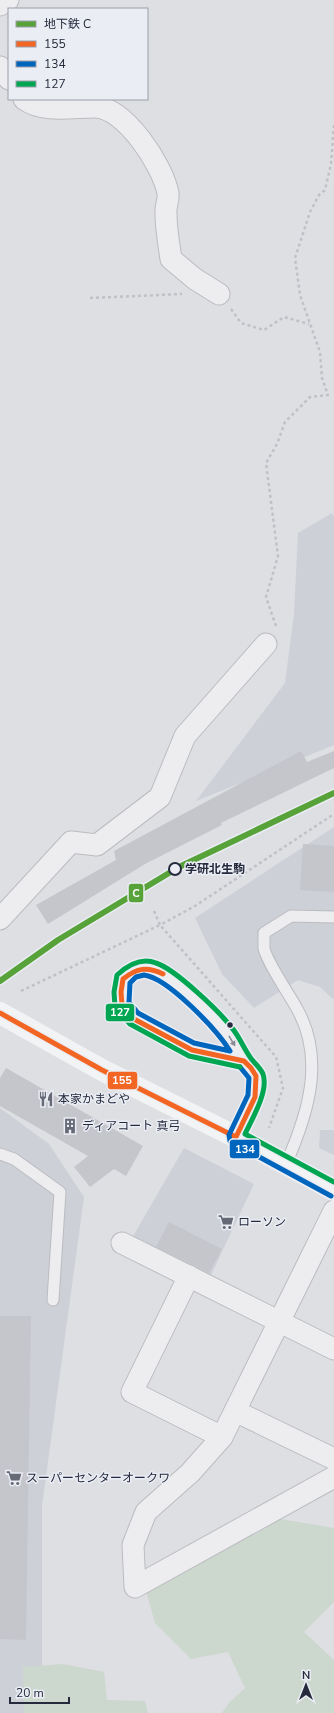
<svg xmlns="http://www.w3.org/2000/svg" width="334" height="1713" viewBox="0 0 334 1713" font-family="'Nunito Sans','Noto Sans JP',sans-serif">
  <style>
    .built { fill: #ced0d8 }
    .green { fill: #ccd7ce }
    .building { fill: #c5c6cb }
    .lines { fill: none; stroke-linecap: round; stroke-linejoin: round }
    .lane-casing { stroke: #bbbcc0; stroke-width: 13 }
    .street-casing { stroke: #bbbcc0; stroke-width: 23 }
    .path { stroke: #c0c0c6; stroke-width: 2.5; stroke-dasharray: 3 3; stroke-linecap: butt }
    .lane { stroke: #ededf0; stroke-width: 11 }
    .street { stroke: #ededf0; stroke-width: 21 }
    .secondary { stroke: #f2f3f4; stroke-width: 22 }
    .bus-1-casing { stroke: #eaedf4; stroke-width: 8 }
    .bus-2-casing { stroke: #eaedf4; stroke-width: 8 }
    .bus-3-casing { stroke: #eaedf4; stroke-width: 8 }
    .bus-1 { stroke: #f26522; stroke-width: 5 }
    .bus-2 { stroke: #0065bd; stroke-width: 5 }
    .bus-3 { stroke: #00a651; stroke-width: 5 }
    .metro-1-casing { stroke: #eaedf4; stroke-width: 9 }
    .metro-1 { stroke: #58a23a; stroke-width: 6 }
    .oneway { fill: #898c96 }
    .stop-dot { fill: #eaedf4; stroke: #252a3c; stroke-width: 2 }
    .bus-dot { fill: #252a3c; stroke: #eaedf4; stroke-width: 1.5 }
    .labels { text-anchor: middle; stroke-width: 3; stroke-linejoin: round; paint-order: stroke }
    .stop-label { font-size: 12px; font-weight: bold; fill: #252a3c; stroke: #eaedf4; text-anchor: start }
    .poi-label { font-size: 12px; fill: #252a3c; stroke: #eaedf4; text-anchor: start }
    .line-badge { stroke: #eaedf4; stroke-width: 1.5 }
    .badge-label { font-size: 11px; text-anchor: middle; font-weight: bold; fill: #fff }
  </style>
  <rect width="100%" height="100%" fill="#dedfe3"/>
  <!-- built -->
  <g class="built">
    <path d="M332 513 334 517V745L196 801 285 683 294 614 298 533Z"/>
    <path d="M334 827V1000L320 987 298 980 254 1008 222 974 195 918Z"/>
    <path d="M0 1108 49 1144 84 1197 42 1506V1661L44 1713H0Z"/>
    <path d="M320 1130H334V1155L319 1148Z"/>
    <path d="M184 1148 254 1184 210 1277 132 1238Z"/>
  </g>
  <!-- green -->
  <g class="green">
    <path d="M280 1519 334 1528V1602L304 1632 334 1660V1713H222L229 1703 245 1688 228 1652 191 1659 155 1623 146 1591 190 1543 254 1535Z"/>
    <path d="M63 1664 104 1672 107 1700 145 1701 148 1713H24L23 1667Z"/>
  </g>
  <!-- building -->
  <g class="building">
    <path d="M301 751 307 762 334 751V768L221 823 222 825 145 864 48 924 36 905 116 860 114 851Z"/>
    <path d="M303 844 334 846V892L300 890Z"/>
    <path d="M6 1068 143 1146 126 1176 114 1169 90 1187 74 1167 88 1156 0 1106V1078Z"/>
    <path d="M169 1222 222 1249 209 1273 156 1247Z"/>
    <path d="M0 1316H31L26 1640 0 1639Z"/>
  </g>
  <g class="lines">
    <defs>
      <g id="lane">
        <path d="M236 1137 255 1097 256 1076 244 1061 227 1032 198 1003 163 974 153 969 143 968 133 971 123 979 121 992 122 1005 134 1019 192 1050 244 1061"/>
        <path d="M0 1154 14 1159 60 1192 53 1300"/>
        <path d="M286 1164C308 1114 326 1058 296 1007 289 994 266 961 264 948 264 943 264 938 264 933L291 916 334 917"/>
      </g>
      <g id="street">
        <path d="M0 5 8 0"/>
        <path d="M0 67 9 79"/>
        <path d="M24 99C43 113 72 107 95 107 125 107 163 166 168 193 169 200 165 207 166 214 166 229 169 245 171 259L195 279 219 294"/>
        <path d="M0 919 71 842 97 845 160 797 185 736 266 644"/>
        <path d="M334 1211 222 1437 190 1473 146 1512 133 1545 135 1587 334 1477"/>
        <path d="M122 1243 334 1349"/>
        <path d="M189 1276 132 1392 222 1437"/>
        <path d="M235 1411 334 1459"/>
      </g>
    </defs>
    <!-- lane casing -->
    <use href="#lane" class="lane-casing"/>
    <!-- street casing -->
    <use href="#street" class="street-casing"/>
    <!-- path -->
    <g class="path">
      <path d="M90 298 182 294"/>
      <path d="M231 309 241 323 264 330 284 317 309 324"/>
      <path d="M276 626 266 597 278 556 266 463 277 444 285 422 310 397 328 395 322 378 320 352 300 295 295 258 310 212 319 195 325 190 331 164 334 125"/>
      <path d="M154 911 160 925 195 906 334 814"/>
      <path d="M21 991 160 925 276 1057 283 1088 269 1128"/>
    </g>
    <!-- lane -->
    <use href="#lane" class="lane"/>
    <!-- street -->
    <use href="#street" class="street"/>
    <!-- secondary -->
    <path class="secondary" d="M0 1013 102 1070 236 1137 334 1190"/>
    <defs>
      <path id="bus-1" d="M0 1013 102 1070 236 1137 255 1097 256 1076 251 1068 244 1061 192 1050 134 1019 122 1005 121 992 123 979C137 968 147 966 163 974"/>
      <g id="bus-2">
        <path d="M144 975C168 978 217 1030 230 1051L194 1043 138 1013 129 1002 130 983 136 977Z"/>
        <path d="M240 1067 249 1078 248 1095 229 1135 230 1141 331 1196"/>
      </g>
      <path id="bus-3" d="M240 1067 189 1056 130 1024 115 1007 114 992 117 975C128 965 141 957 156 963 175 969 219 1011 232 1028 239 1036 243 1047 250 1057 253 1062 260 1067 263 1074 269 1091 252 1119 245 1134L334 1182"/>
    </defs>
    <!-- bus-1 casing -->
    <use href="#bus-1" class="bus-1-casing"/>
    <!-- bus-2 casing -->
    <use href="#bus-2" class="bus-2-casing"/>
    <!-- bus-3 casing -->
    <use href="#bus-3" class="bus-3-casing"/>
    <!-- bus-1 -->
    <use href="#bus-1" class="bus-1"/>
    <!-- bus-2 -->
    <use href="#bus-2" class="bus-2"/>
    <!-- bus-3 -->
    <use href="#bus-3" class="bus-3"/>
    <defs>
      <path id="metro-1" d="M0 981 58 940 179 867 334 793"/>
    </defs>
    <!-- metro-1 casing -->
    <use href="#metro-1" class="metro-1-casing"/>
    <!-- metro-1 -->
    <use href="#metro-1" class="metro-1"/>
  </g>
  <!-- one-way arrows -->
  <defs><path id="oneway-solid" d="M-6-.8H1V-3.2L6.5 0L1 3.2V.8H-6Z"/></defs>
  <use class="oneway" href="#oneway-solid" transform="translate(232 1041) rotate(59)"/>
  <!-- icons -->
  <defs>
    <symbol id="restaurant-bare" viewBox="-9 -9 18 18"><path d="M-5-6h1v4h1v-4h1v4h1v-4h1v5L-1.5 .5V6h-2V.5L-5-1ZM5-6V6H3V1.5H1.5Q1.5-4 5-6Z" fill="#666976" stroke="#eaedf4" stroke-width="2.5" paint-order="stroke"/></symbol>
    <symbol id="building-bare" viewBox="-9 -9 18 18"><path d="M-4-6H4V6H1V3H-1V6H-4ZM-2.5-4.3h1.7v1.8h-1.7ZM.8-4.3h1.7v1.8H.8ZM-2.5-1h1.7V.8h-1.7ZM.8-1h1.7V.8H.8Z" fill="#666976" stroke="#eaedf4" stroke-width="2.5" paint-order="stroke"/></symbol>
    <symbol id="supermarket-bare" viewBox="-9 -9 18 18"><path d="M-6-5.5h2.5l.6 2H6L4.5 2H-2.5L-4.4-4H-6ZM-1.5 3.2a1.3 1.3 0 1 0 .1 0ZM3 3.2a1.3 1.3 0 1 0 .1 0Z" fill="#666976" stroke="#eaedf4" stroke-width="2.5" paint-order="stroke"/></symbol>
  </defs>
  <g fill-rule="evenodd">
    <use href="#restaurant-bare" x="35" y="1088" width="22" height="22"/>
    <use href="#building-bare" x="59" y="1115" width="22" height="22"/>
    <use href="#supermarket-bare" x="215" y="1211" width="22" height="22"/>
    <use href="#supermarket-bare" x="3" y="1467" width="22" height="22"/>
  </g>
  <!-- markers -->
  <circle class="stop-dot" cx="175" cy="869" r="6"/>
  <circle class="bus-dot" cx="230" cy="1025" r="3.5"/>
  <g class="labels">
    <!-- stop labels -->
    <g class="stop-label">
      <text x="185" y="873">学研北生駒</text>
    </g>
    <!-- poi labels -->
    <g class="poi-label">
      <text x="58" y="1103">本家かまどや</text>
      <text x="82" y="1130">ディアコート 真弓</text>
      <text x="238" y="1226">ローソン</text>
      <text x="26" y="1482">スーパーセンターオークワ</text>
    </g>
  </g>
  <g class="line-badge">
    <rect x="128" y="883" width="16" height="20" rx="4" fill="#58a23a"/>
    <rect x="105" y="1003" width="30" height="19" rx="4" fill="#00a651"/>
    <rect x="107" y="1071" width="31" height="19" rx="4" fill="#f26522"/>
    <rect x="229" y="1139" width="31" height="20" rx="4" fill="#0065bd"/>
  </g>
  <g class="badge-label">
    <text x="136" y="897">C</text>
    <text x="120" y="1016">127</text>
    <text x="122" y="1084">155</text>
    <text x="245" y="1153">134</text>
  </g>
  <!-- legend -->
  <rect x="8" y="8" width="140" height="92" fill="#eaedf4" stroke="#9b9faa"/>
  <rect x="16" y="21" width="20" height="6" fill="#58a23a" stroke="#9b9faa"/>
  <text x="44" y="28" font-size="12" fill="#252a3c">地下鉄 C</text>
  <rect x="16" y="41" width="20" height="6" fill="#f26522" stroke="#9b9faa"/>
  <text x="44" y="48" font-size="12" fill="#252a3c">155</text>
  <rect x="16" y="61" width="20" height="6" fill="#0065bd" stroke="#9b9faa"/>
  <text x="44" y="68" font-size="12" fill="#252a3c">134</text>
  <rect x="16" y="81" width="20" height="6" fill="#00a651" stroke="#9b9faa"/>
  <text x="44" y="88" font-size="12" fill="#252a3c">127</text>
  <!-- north arrow -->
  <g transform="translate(306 1685)" stroke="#eaedf4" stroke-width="3" paint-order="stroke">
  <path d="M0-3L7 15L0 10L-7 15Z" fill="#252a3c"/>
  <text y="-6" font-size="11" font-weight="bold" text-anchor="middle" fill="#252a3c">N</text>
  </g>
  <!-- scale -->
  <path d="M10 1697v6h59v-6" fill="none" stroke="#252a3c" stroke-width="2"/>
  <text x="16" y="1697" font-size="12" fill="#252a3c" stroke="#eaedf4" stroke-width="3" paint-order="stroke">20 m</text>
</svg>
